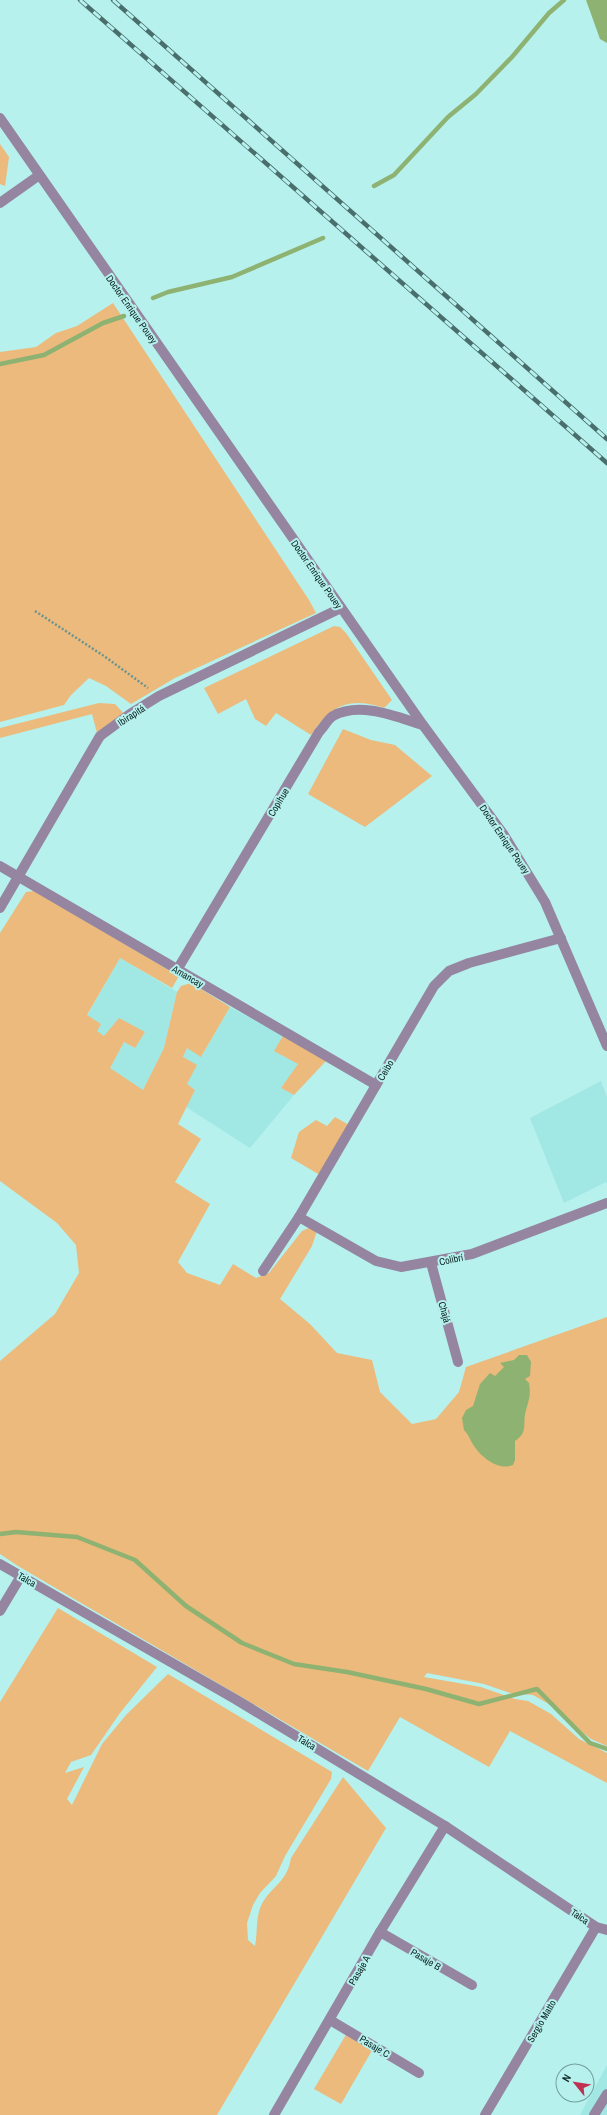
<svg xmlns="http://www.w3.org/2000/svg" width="607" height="2115" viewBox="0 0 607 2115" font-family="'Archivo Narrow',sans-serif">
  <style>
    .built { fill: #a1e7e4 }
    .green { fill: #ecba7c }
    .water { fill: #8eb271 }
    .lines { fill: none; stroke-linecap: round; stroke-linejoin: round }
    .stream { stroke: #8eb271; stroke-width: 4.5 }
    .path { stroke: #699491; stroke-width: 2.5; stroke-dasharray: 2 2; stroke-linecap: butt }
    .minor { stroke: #9585a0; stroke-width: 10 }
    .rail-casing { stroke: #496e6c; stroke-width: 4.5 }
    .rail { stroke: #b6f1ed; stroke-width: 3; stroke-dasharray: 9; stroke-linecap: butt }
    .labels { text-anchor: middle; stroke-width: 4; stroke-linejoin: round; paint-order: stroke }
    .street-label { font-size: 10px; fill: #0d2524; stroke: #b6f1ed }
  </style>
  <rect width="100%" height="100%" fill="#b6f1ed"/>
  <!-- built -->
  <g class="built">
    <path d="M120 958 177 992 164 1048 143 1090 109 1068 124 1042 135 1048 145 1032 104 1036 96 1031 101 1024 87 1016Z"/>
    <path d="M230 1007 283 1036 299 1064 281 1088 294 1095 250 1148 186 1107 195 1090 186 1084 183 1058 187 1048 202 1056Z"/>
    <path d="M601 1081 607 1097V1184L606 1182 564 1203 530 1118Z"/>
    <path d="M607 2065V2115H580Z"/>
  </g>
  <!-- green -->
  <g class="green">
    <path d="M0 144 9 157 5 186 0 184Z"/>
    <path d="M113 303 309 600 316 613 175 678 131 704 106 686 89 678 71 695 64 705 0 722V352L36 347 56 333 77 326Z"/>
    <path d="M334 626 340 627 346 633 392 700 384 708C348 696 331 706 311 735L276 713 266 726 255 719 246 699 218 714 204 688Z"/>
    <path d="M99 703 115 704 126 716 100 744 92 714 0 738V728Z"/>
    <path d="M343 729 371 740 395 745 432 776 365 827 308 794Z"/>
    <path d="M34 891 179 976 172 988 120 958 87 1015 101 1024 97 1031 104 1036 119 1018 145 1032 135 1048 124 1042 110 1068 143 1090 164 1048 177 992 181 986 191 983 230 1007 201 1057 187 1048 183 1057 197 1065 187 1084 195 1090 178 1124 201 1139 175 1182 210 1204 178 1262 187 1273 220 1285 233 1264 256 1278 269 1273 302 1231 313 1226 317 1231 312 1246 280 1299 310 1324 337 1353 372 1360 380 1392 412 1424 436 1419 459 1392 466 1367 607 1317V1746L591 1739 568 1721 554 1707 533 1695 510 1693 484 1684 427 1673 424 1677 481 1687 515 1699 528 1701 551 1714 579 1739 607 1753V1783L510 1731 489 1767 400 1717 368 1771 18 1566 0 1554V1361L55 1314 79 1273 76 1245 57 1223 0 1181V933L26 892Z"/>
    <path d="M283 1036 326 1061 294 1095 281 1088 298 1064 274 1051Z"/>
    <path d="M335 1117 356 1129 325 1178 291 1158 299 1132 316 1120 327 1126Z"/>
    <path d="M58 1608 157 1667 120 1713 91 1755 71 1762 65 1773 84 1767 67 1799 72 1805 102 1744 126 1715 168 1674 332 1772 331 1779 285 1856 276 1876 260 1893 253 1905 247 1923 248 1940 255 1946C258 1932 255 1915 263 1902 274 1884 287 1882 291 1858L343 1777 386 1828 217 2115H0V1702Z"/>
    <path d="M347 2033 374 2047 341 2104 314 2089Z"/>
  </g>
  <!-- water -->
  <g class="water">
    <path d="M586 0H607V43L600 39Z"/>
    <path d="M519 1355H527L531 1362 530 1376 525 1379 529 1383C531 1394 529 1400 526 1410 522 1423 529 1432 515 1441V1460L513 1465C499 1471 482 1458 474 1446 470 1440 469 1435 464 1430L462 1418 466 1410 473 1406 480 1384 490 1373 495 1376 504 1367 500 1363 514 1360Z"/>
  </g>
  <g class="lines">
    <!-- stream -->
    <g class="stream">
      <path d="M374 186 394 175 448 117 476 94 512 57 549 13 564 0"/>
      <path d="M153 298 168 292 232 277 323 238"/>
      <path d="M0 364 44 355 103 323 124 316"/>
      <path d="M0 1534 16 1532 77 1537 135 1560 186 1606 242 1643 294 1664 347 1672 426 1689 479 1704 537 1689 590 1743 607 1749"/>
    </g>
    <!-- path -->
    <path class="path" d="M35 611 104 656 148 688"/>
    <!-- minor -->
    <g class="minor">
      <path d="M0 118 423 725 504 835 545 902 607 1046"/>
      <path d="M0 203 38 176"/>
      <path d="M0 866 376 1085"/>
      <path d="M0 908 100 736 130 714 159 696 341 608"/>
      <path d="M177 970 319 732C323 728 328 719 333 716 360 701 397 717 423 725"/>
      <path d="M299 1217 376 1261 401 1267 472 1254 607 1203"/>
      <path d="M431 1263 458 1362"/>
      <path d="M263 1271 299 1217 434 986 449 971 469 963 561 938"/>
      <path d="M0 1564 235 1699 445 1826 596 1927 607 1930"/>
      <path d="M0 1611 21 1576"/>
      <path d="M380 1932 472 1985"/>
      <path d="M330 2020 419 2073"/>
      <path d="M274 2115 380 1932 445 1826"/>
      <path d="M485 2115 596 1927"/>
      <path d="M594 2115 607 2094"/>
    </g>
    <defs>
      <g id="rail">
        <path d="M80 0 607 463"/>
        <path d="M113 0 607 439"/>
      </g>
    </defs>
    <!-- rail casing -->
    <use href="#rail" class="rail-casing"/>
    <!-- rail -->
    <use href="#rail" class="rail"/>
  </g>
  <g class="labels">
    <!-- street labels -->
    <g class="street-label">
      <text transform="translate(132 309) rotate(55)" y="4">Doctor Enrique Pouey</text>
      <text transform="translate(317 574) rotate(55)" y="4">Doctor Enrique Pouey</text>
      <text transform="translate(131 715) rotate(-33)" y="4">Ibirapitá</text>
      <text transform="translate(278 802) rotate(-59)" y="4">Copihue</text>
      <text transform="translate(505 839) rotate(56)" y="4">Doctor Enrique Pouey</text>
      <text transform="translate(188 976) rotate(30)" y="4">Amancay</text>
      <text transform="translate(385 1070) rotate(-60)" y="4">Ceibo</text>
      <text transform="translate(451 1259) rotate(-12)" y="4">Colibrí</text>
      <text transform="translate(445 1312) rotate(75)" y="4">Chajá</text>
      <text transform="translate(27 1579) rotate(30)" y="4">Talca</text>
      <text transform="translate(307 1742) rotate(31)" y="4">Talca</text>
      <text transform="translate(580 1916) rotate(34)" y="4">Talca</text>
      <text transform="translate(426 1959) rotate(30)" y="4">Pasaje B</text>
      <text transform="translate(359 1970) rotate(-60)" y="4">Pasaje A</text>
      <text transform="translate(541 2021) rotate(-60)" y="4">Sergio Matto</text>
      <text transform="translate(375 2046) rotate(31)" y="4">Pasaje C</text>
    </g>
  </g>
  <!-- north arrow -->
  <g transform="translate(575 2083) rotate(300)"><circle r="19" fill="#b6f1ed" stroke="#729f9d"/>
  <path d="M0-3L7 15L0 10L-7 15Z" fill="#c03053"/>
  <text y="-6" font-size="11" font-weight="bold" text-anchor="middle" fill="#0d2524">N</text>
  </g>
</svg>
